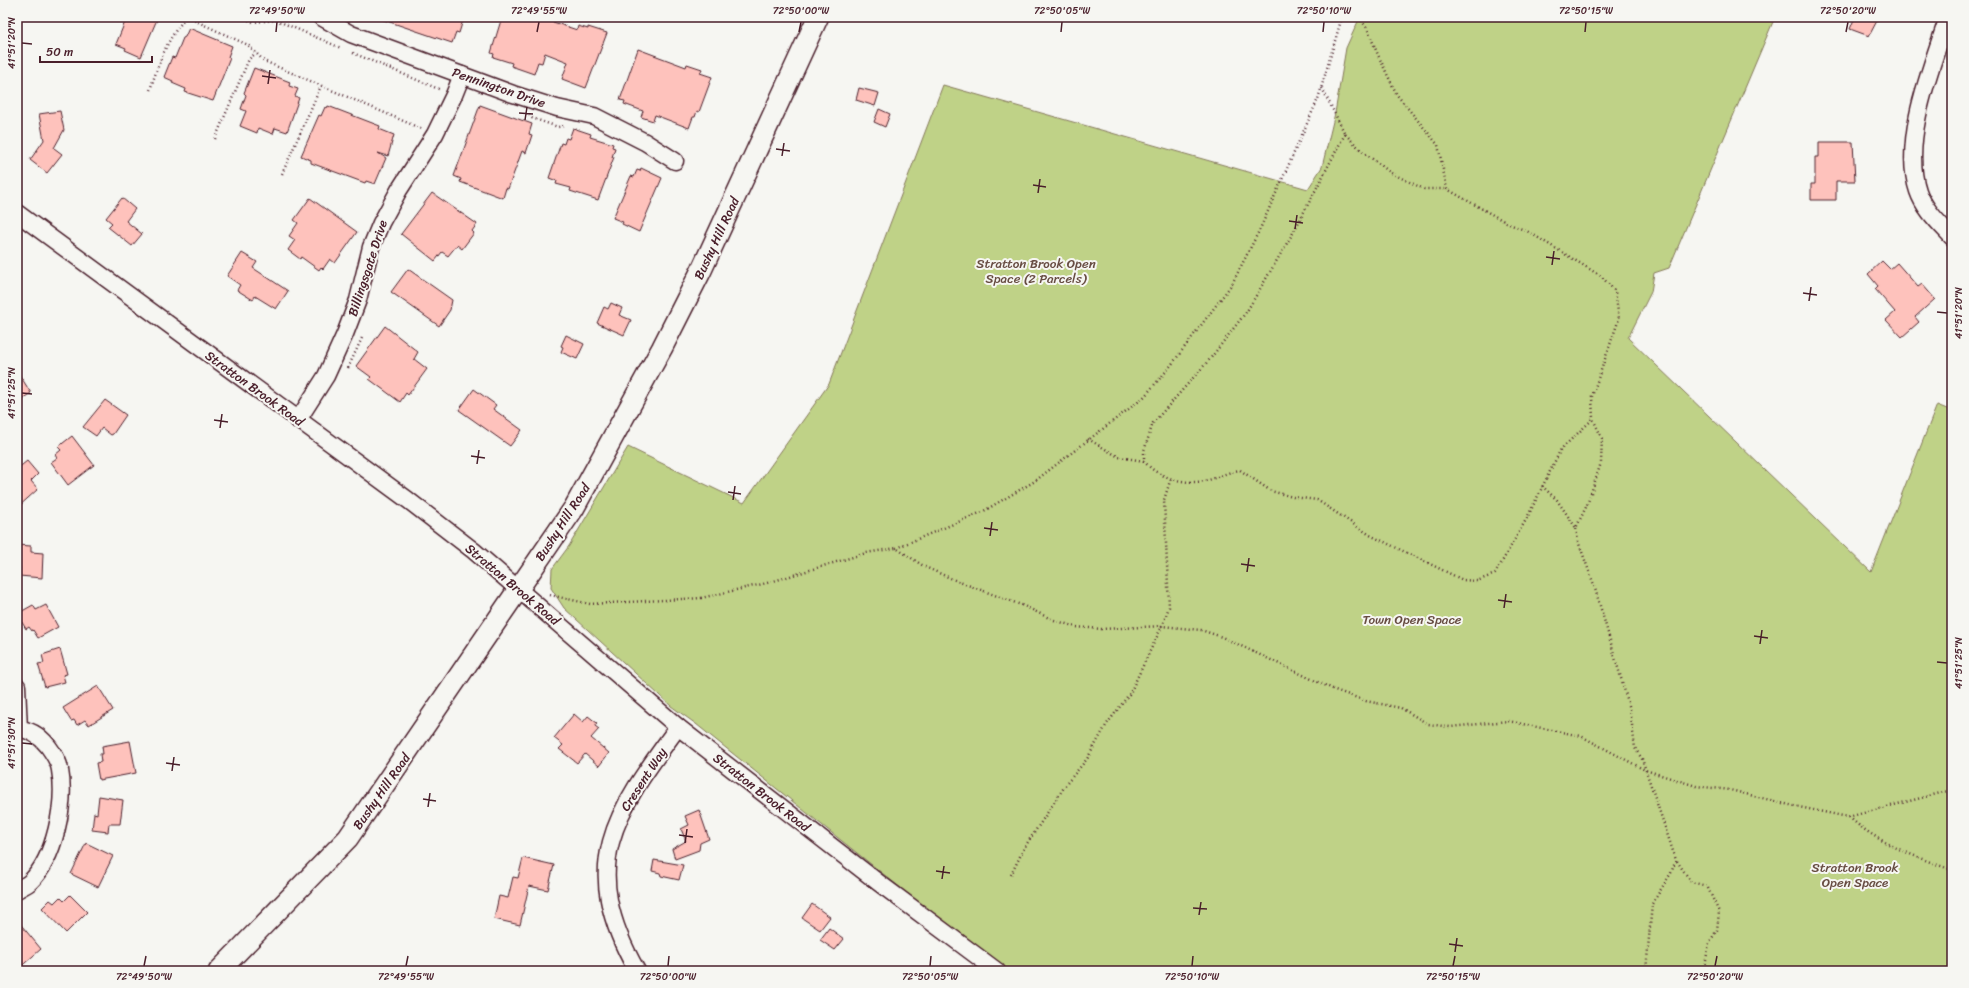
<svg xmlns="http://www.w3.org/2000/svg" width="1969" height="988" viewBox="0 0 1969 988" font-family="Sriracha,sans-serif">
  <style>
    .green { fill: #bfd287; stroke: #847859 }
    .building { fill: #fec2bc; stroke: #4a1f2b }
    .lines { fill: none; stroke-linecap: round; stroke-linejoin: round }
    .minor-casing { stroke: #4a1f2b; stroke-width: 19 }
    .major-casing { stroke: #4a1f2b; stroke-width: 23 }
    .path { stroke: #4a1f2b; stroke-width: 2.5; stroke-dasharray: 1 3; stroke-linecap: butt }
    .minor { stroke: #f6f6f2; stroke-width: 16 }
    .major { stroke: #f6f6f2; stroke-width: 20 }
    .ticks { fill: none; stroke: #4a1f2b; stroke-width: 1.5 }
    .labels { text-anchor: middle; stroke-width: 4; stroke-linejoin: round; paint-order: stroke }
    .street-label { font-size: 13px; fill: #4a1f2b; stroke: #f6f6f2 }
    .park-label { font-size: 13px; fill: #674c42; stroke: #f6f6f2 }
    .neatline { fill: none; stroke: #4a1f2b; stroke-width: 1.5 }
    .ticks-label { font-size: 10px; text-anchor: middle; fill: #4a1f2b }
  </style>
  <rect width="100%" height="100%" fill="#f6f6f2"/>
  <filter id="ink" filterUnits="userSpaceOnUse"><feTurbulence type="fractalNoise" baseFrequency=".025" numOctaves="2"/><feDisplacementMap in="SourceGraphic" scale="8" xChannelSelector="R" yChannelSelector="G"/><feConvolveMatrix kernelMatrix="1 2 1 2 8 2 1 2 1" color-interpolation-filters="sRGB"/></filter>
  <g filter="url(#ink)">
    <!-- green -->
    <path class="green" d="M1360 17H1775L1669 268 1654 273 1651 292 1628 338 1871 572 1937 405 1952 411V971H1009L968 942 696 724 671 706 564 608 551 588 552 569 569 546 628 447 744 503 829 384 943 85 1308 189 1322 167 1335 113 1346 48Z"/>
    <!-- building -->
    <g class="building">
      <path d="M127 17H158L141 57 125 50 126 48 116 44Z"/>
      <path d="M381 17H464L459 33 456 32 452 43 381 19Z"/>
      <path d="M502 17H548L547 20 577 30 578 26 588 29V27L607 33 586 88 562 79 568 62 545 53 542 63 538 62 534 74 511 66 512 63 493 57 494 54 491 53Z"/>
      <path d="M1855 17H1879L1869 36 1850 29Z"/>
      <path d="M189 28 232 46 228 57 230 58 213 101 185 92 186 89 172 83 173 81 164 77 172 57 175 58 183 38 185 37Z"/>
      <path d="M638 49 686 67 687 64 702 69 700 73 712 77 699 112 697 111 695 117H693L689 128 655 115 653 121 641 117 643 111 624 104 625 101 620 100Z"/>
      <path d="M254 68 290 82 289 86 298 89 295 96 299 98 287 132 275 128 273 134 258 128 257 133 240 126 246 111 241 109 246 95 244 93Z"/>
      <path d="M859 88 879 93 875 106 856 100Z"/>
      <path d="M480 105 532 124 529 134 532 135 526 153 522 151 508 189 506 188 503 198 460 182 461 179 454 176Z"/>
      <path d="M328 106 380 126 379 129 394 135 388 156 378 153 386 158 375 184 366 181 365 183 311 163V160L301 156 319 115 321 116 325 107 327 108Z"/>
      <path d="M879 109 890 114 885 127 874 122Z"/>
      <path d="M60 111 64 130 54 148 62 154 47 173 30 160 44 140 39 114Z"/>
      <path d="M573 128 591 134 590 137 613 144 612 147 615 148 612 157H614L598 200 570 191 571 188 556 184 557 181 549 178 561 143 564 144 566 138 569 139Z"/>
      <path d="M1819 142H1853L1855 181H1836V200H1811V184H1815V157H1819Z"/>
      <path d="M641 168 662 178 639 232 622 224 623 222 613 218 631 176 634 177 637 170 640 171Z"/>
      <path d="M432 193 477 224 472 231 474 233 462 249 457 245 448 256 442 252 435 261 401 234Z"/>
      <path d="M122 198 135 209 126 221 142 234 132 246 108 227 112 223 106 218Z"/>
      <path d="M310 198 357 232 335 263 330 259 323 269 321 267 319 270 301 257 300 259 288 250 295 240 289 236 298 223 294 220Z"/>
      <path d="M242 253 257 262 253 268 288 291 276 309 255 296 253 300 237 290 240 285 227 276Z"/>
      <path d="M1882 261 1890 269 1897 263 1918 287 1922 284 1935 299 1915 317 1919 322 1902 337 1886 320 1895 312 1875 289 1878 286 1868 274Z"/>
      <path d="M408 269 452 300 450 310 439 326 391 292Z"/>
      <path d="M611 303 622 308 619 315 631 320 624 335 597 323 604 307 608 309Z"/>
      <path d="M385 326 418 352 414 359 427 369 408 395 406 393 400 402 369 379 371 377 356 366Z"/>
      <path d="M566 335 584 344 577 359 561 352 563 347 561 346Z"/>
      <path d="M17 371 31 393 17 402Z"/>
      <path d="M474 389 496 405 493 409 522 430 510 446 459 410Z"/>
      <path d="M105 400 126 415 113 434 111 435 102 428 96 436 83 427Z"/>
      <path d="M72 436 94 465 68 485 51 462 57 458 55 455 61 450 58 447Z"/>
      <path d="M27 461 38 474 31 481 38 489 17 508V469Z"/>
      <path d="M17 545 31 546V552L43 553 42 578 19 576 20 567H18L17 562Z"/>
      <path d="M33 605 36 610 46 605 58 627 38 638 33 630 32 631 29 627 26 629 17 614Z"/>
      <path d="M60 649 67 674 63 675 65 682 45 687 38 664 44 663 42 655Z"/>
      <path d="M98 686 113 710 89 725 85 720 77 725 74 720 71 721 63 708Z"/>
      <path d="M574 714 583 722 588 716 597 723 595 726 599 729 591 738 609 753 599 766 585 754 577 763 559 749 563 745 554 738Z"/>
      <path d="M130 741 136 773 99 780 96 763 101 762 100 754H103L102 746Z"/>
      <path d="M99 796 123 800 120 824H109L108 832 92 830 94 813 97 814Z"/>
      <path d="M699 810 709 839 700 843 699 850 675 859 672 849 686 841 681 829 689 825 685 816Z"/>
      <path d="M86 843 113 856 98 887 71 874Z"/>
      <path d="M523 858 554 865 548 890 529 886 520 925 494 919 499 896 508 898 513 877 518 878Z"/>
      <path d="M654 860 683 865 679 880 661 876 660 873 652 871Z"/>
      <path d="M70 895 87 912 66 933 42 908 50 900 54 903 60 897 64 901Z"/>
      <path d="M812 904 830 917 820 930 802 918Z"/>
      <path d="M17 920 41 949 17 970Z"/>
      <path d="M829 928 844 939 835 950 820 940Z"/>
    </g>
    <g class="lines">
      <defs>
        <g id="minor">
          <path d="M321 17 351 34 513 94 557 108 594 116 645 142 675 161"/>
          <path d="M1948 17C1932 66 1901 140 1918 191 1924 209 1939 223 1952 237"/>
          <path d="M17 213 408 500 474 551 678 727 879 883 997 971"/>
          <path d="M298 420 326 376 345 334 358 300 371 247 381 223 399 190 435 134 454 95 462 75"/>
          <path d="M17 686 19 729"/>
          <path d="M17 729C30 729 40 736 48 746 53 753 59 761 60 770 66 803 55 858 30 882 27 885 21 887 17 890"/>
          <path d="M637 971C577 865 614 814 678 727"/>
        </g>
        <path id="major" d="M219 971 348 838 574 508 662 348 701 271 818 17"/>
      </defs>
      <!-- minor casing -->
      <use href="#minor" class="minor-casing"/>
      <!-- major casing -->
      <use href="#major" class="major-casing"/>
      <!-- path -->
      <g class="path">
        <path d="M187 17 248 45 264 61 422 129"/>
        <path d="M241 17 253 22 276 20 341 48"/>
        <path d="M1359 17 1367 28 1378 55 1397 95 1438 145 1447 189 1509 224 1527 231 1601 276 1615 291 1619 319 1592 396 1593 419 1602 438 1601 463 1587 505 1576 528 1578 541 1594 585 1630 709 1635 748 1642 759 1676 860 1671 873 1652 904 1646 971"/>
        <path d="M353 53 441 90"/>
        <path d="M1322 88 1345 134 1362 151 1391 173 1424 189H1447"/>
        <path d="M150 90C159 63 167 37 187 17"/>
        <path d="M529 115 532 118 558 127 564 126"/>
        <path d="M1345 134 1293 233 1247 311 1210 359 1153 423 1144 451V461C1156 477 1184 485 1204 481 1216 479 1226 472 1240 470L1271 491 1293 497 1317 500 1370 535 1463 580 1477 581 1495 574 1527 518 1561 449 1593 419"/>
        <path d="M215 139 249 59 256 53"/>
        <path d="M282 174 321 86"/>
        <path d="M348 368 362 338"/>
        <path d="M1088 439 1119 457 1144 461"/>
        <path d="M1542 486 1557 500 1576 528"/>
        <path d="M896 548 982 512 1035 481 1143 398 1169 368 1232 284 1260 229 1318 99 1342 17"/>
        <path d="M550 595 590 604 701 598 767 583 866 553 896 548 925 567 957 581 1024 606 1051 619 1076 627 1102 629 1162 626 1201 630 1222 637 1335 690 1366 701 1401 708 1428 724 1450 727 1508 721 1581 736 1645 770 1696 786 1730 790 1794 806 1848 817 1952 790"/>
        <path d="M1849 817C1877 843 1916 857 1952 870"/>
        <path d="M1677 861 1691 882 1707 886 1719 912 1717 930 1709 943 1704 971"/>
        <path d="M1011 875 1024 848 1067 783 1087 759 1107 724 1130 693 1162 626 1169 607 1164 500 1171 478"/>
      </g>
      <!-- minor -->
      <use href="#minor" class="minor"/>
      <!-- major -->
      <use href="#major" class="major"/>
    </g>
  </g>
  <!-- ticks -->
  <path class="ticks" d="M276 32 277 22M537 32 539 22M799 32 801 22M1061 32 1062 22M1323 32 1324 22M1585 32 1586 22M1846 32 1848 22M22 43 32 44M262 76 276 78M268 84 270 70M519 113 533 114M525 120 527 107M776 149 790 151M782 156 784 143M1033 185 1046 187M1038 193 1040 179M1289 221 1303 223M1295 229 1297 215M1546 257 1560 259M1552 265 1554 251M1803 293 1817 295M1809 301 1811 287M1937 312 1947 313M22 393 32 394M214 420 228 422M220 428 222 414M471 456 485 458M477 464 479 450M728 492 741 494M733 500 735 486M984 528 998 530M990 536 992 522M1241 564 1255 566M1247 572 1249 558M1498 600 1512 602M1504 608 1506 594M1754 636 1768 638M1760 644 1762 630M1937 662 1947 663M22 743 32 744M166 763 180 765M172 771 174 757M423 799 436 801M428 807 430 793M679 835 693 837M685 843 687 829M936 871 950 873M942 879 944 866M1193 908 1207 909M1199 915 1201 902M1449 944 1463 946M1455 952 1457 938M144 966 146 956M406 966 408 956M668 966 669 956M930 966 931 956M1192 966 1193 956M1453 966 1455 956M1715 966 1717 956"/>
  <g class="labels">
    <!-- street labels -->
    <g class="street-label">
      <text transform="translate(499 87) rotate(19)" y="5">Pennington Drive</text>
      <text transform="translate(716 238) rotate(-65)" y="5">Bushy Hill Road</text>
      <text transform="translate(367 268) rotate(-72)" y="5">Billingsgate Drive</text>
      <text transform="translate(255 388) rotate(36)" y="5">Stratton Brook Road</text>
      <text transform="translate(562 522) rotate(-57)" y="5">Bushy Hill Road</text>
      <text transform="translate(513 584) rotate(40)" y="5">Stratton Brook Road</text>
      <text transform="translate(643 779) rotate(-57)" y="5">Cresent Way</text>
      <text transform="translate(381 791) rotate(-55)" y="5">Bushy Hill Road</text>
      <text transform="translate(762 792) rotate(38)" y="5">Stratton Brook Road</text>
    </g>
    <!-- park labels -->
    <g class="park-label">
      <text x="1036" y="268">Stratton Brook Open<tspan x="1036" dy="15">Space (2 Parcels)</tspan></text>
      <text x="1412" y="624">Town Open Space</text>
      <text x="1855" y="872">Stratton Brook<tspan x="1855" dy="15">Open Space</tspan></text>
    </g>
  </g>
  <!-- margin -->
  <rect width="1969" height="988" fill="none" stroke="#f6f6f2" stroke-width="44"/>
  <!-- scale -->
  <path d="M40 56v6h112v-6" fill="none" stroke="#4a1f2b" stroke-width="2"/>
  <text x="46" y="56" font-size="12" fill="#4a1f2b" stroke="#f6f6f2" stroke-width="3" paint-order="stroke">50 m</text>
  <rect x="22" y="22" width="1925" height="944" class="neatline"/>
  <g class="ticks-label">
    <text x="277" y="14">72°49'50"W</text>
    <text x="539" y="14">72°49'55"W</text>
    <text x="801" y="14">72°50'00"W</text>
    <text x="1062" y="14">72°50'05"W</text>
    <text x="1324" y="14">72°50'10"W</text>
    <text x="1586" y="14">72°50'15"W</text>
    <text x="1848" y="14">72°50'20"W</text>
    <text transform="translate(11 43) rotate(-90)" y="4">41°51'20"N</text>
    <text transform="translate(1958 313) rotate(-90)" y="4">41°51'20"N</text>
    <text transform="translate(11 393) rotate(-90)" y="4">41°51'25"N</text>
    <text transform="translate(1958 663) rotate(-90)" y="4">41°51'25"N</text>
    <text transform="translate(11 743) rotate(-90)" y="4">41°51'30"N</text>
    <text x="144" y="980">72°49'50"W</text>
    <text x="406" y="980">72°49'55"W</text>
    <text x="668" y="980">72°50'00"W</text>
    <text x="930" y="980">72°50'05"W</text>
    <text x="1192" y="980">72°50'10"W</text>
    <text x="1453" y="980">72°50'15"W</text>
    <text x="1715" y="980">72°50'20"W</text>
  </g>
</svg>
